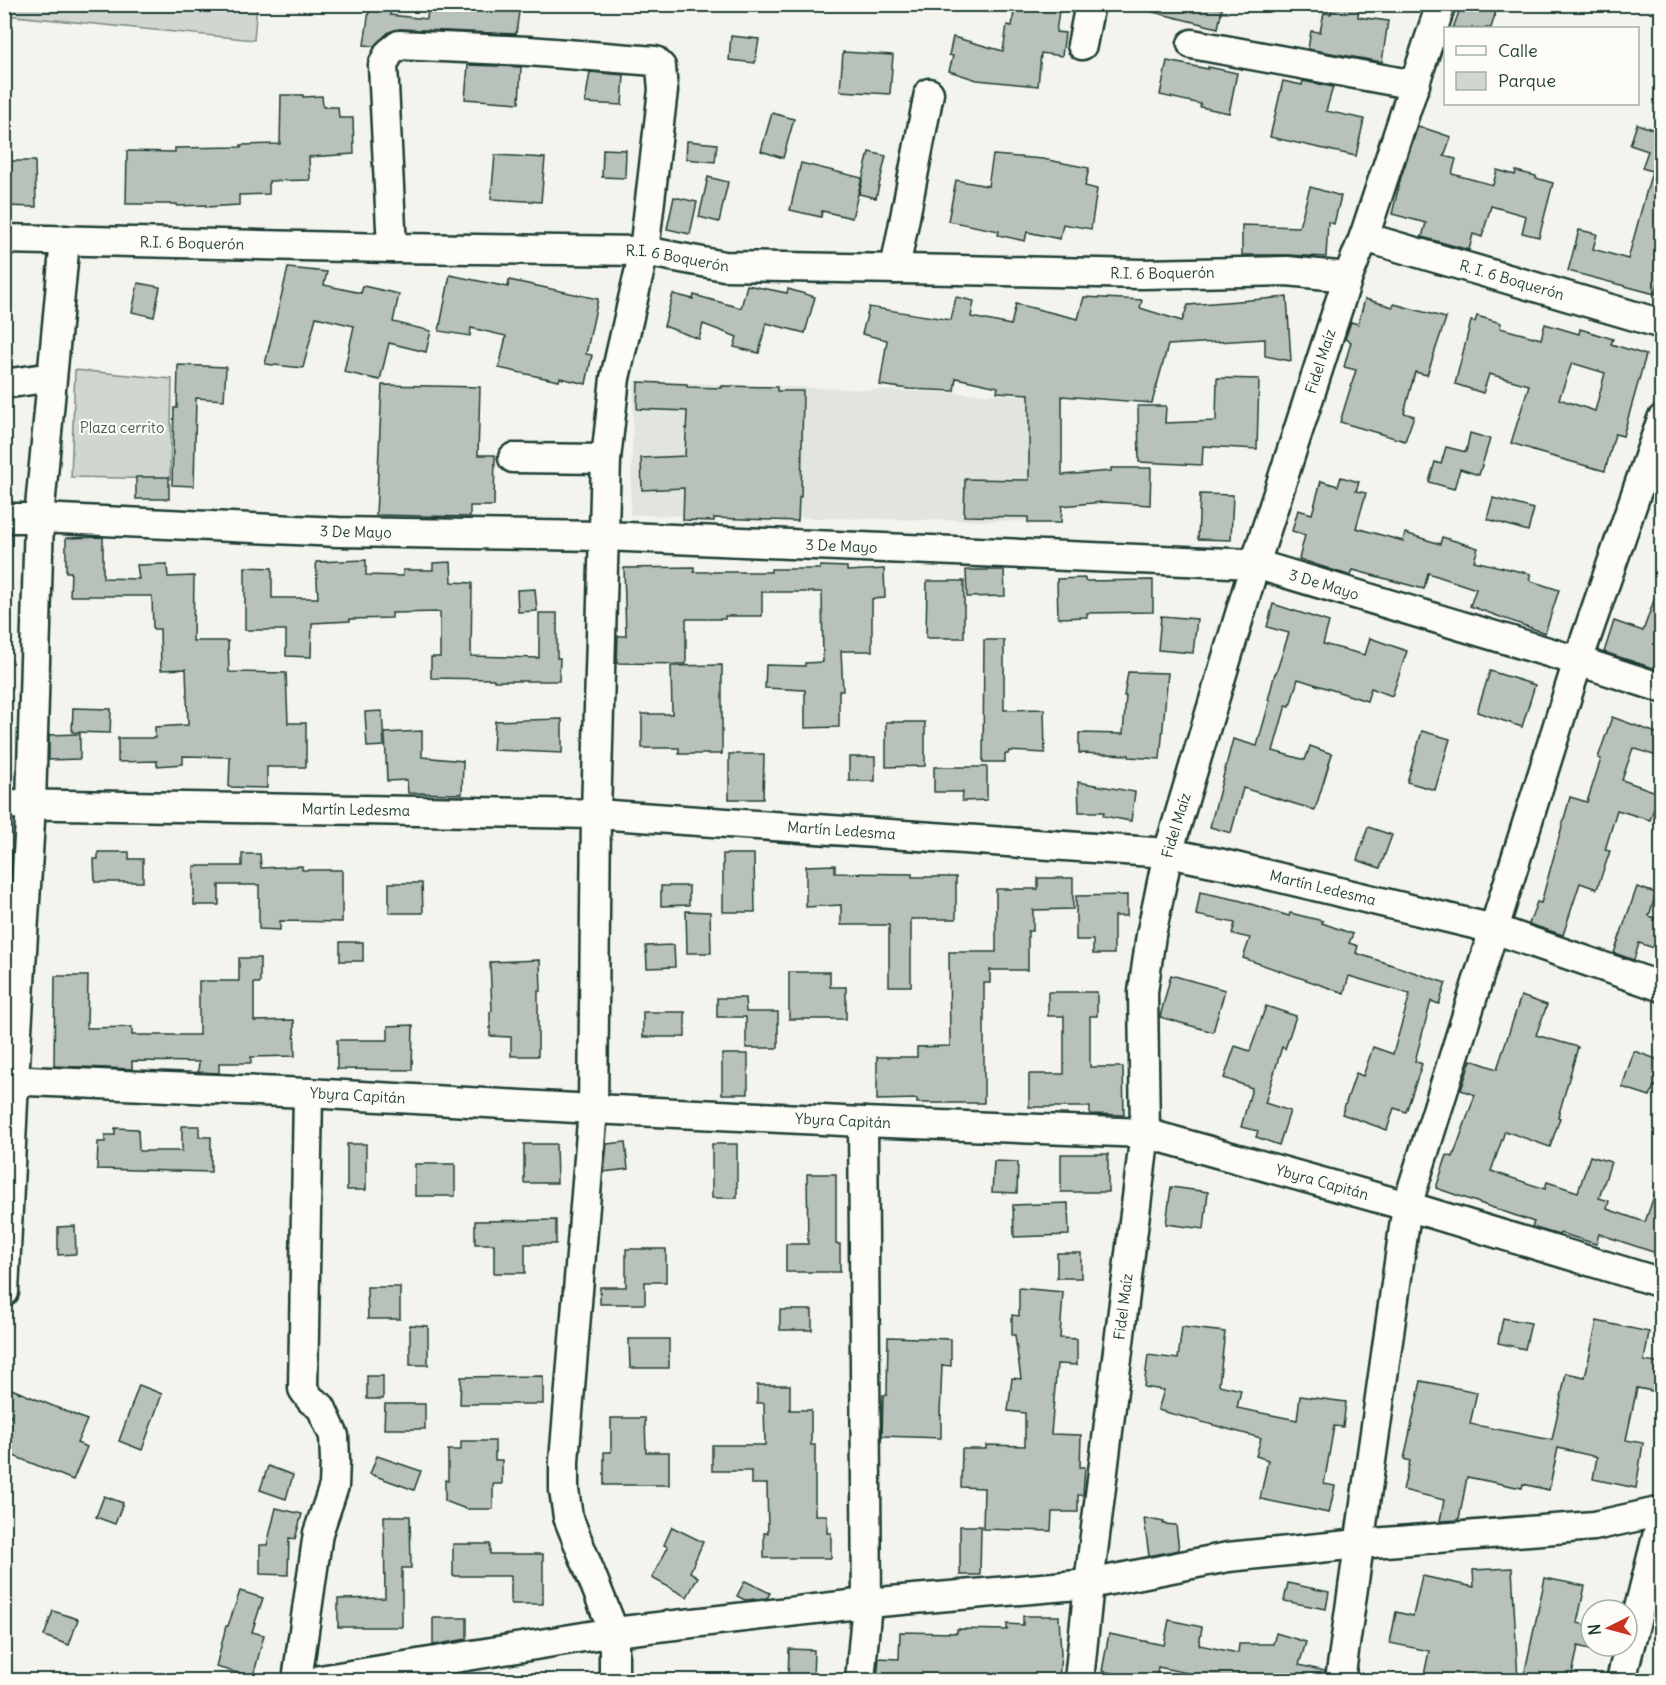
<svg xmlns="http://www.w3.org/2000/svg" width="1666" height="1685" viewBox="0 0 1666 1685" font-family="Delius,sans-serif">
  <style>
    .built { fill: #e2e5df }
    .green { fill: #d1d6d1; stroke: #788a82; stroke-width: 1.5 }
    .building { fill: #b9c1bb; stroke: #1f3d34; stroke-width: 1.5; fill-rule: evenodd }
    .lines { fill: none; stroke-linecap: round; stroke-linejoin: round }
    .minor-casing { stroke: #1f3d34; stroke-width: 33 }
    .minor { stroke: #fdfcf7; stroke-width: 28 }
    .labels { text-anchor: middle; stroke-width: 4.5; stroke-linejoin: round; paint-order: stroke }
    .street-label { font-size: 15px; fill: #1f3d34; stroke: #fdfcf7 }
    .park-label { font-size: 15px; fill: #435c53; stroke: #fdfcf7 }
  </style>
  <rect width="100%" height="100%" fill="#f4f4ef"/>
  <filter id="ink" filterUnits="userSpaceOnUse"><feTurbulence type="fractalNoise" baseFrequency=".0167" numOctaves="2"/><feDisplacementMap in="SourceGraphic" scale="12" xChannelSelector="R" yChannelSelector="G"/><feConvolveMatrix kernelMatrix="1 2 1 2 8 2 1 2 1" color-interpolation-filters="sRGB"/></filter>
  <g filter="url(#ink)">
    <!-- built -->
    <path class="built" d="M634 381 1063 397 1061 522 630 515Z"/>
    <!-- green -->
    <g class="green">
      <path d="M4 5 5 4 257 5 254 40 5 15Z"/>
      <path d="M75 370 172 379 170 479 71 477Z"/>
    </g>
    <!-- building -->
    <g class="building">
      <path d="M370 4H392L390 15 427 19 428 4H520L516 34 400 29 389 32 374 46 364 45Z"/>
      <path d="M1015 4H1060L1056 32 1065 33 1062 56 1041 53 1038 86 977 80 949 71 953 56 949 55 953 37 1003 51 1007 25 1012 26Z"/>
      <path d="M1150 4H1205L1222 9 1218 28 1149 11Z"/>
      <path d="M1332 4H1359L1358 17 1388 21 1382 62 1308 49 1311 31 1320 32 1324 13 1331 14Z"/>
      <path d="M1462 4H1498L1491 28H1453Z"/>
      <path d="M731 36 759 39 755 63 729 60Z"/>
      <path d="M843 52 893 55 890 94 840 91Z"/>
      <path d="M1167 61 1208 69V67L1237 73 1229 113 1200 107 1201 104 1160 95Z"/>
      <path d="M468 65 521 67 519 103 465 99Z"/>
      <path d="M590 72 624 75 622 105 585 103Z"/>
      <path d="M1283 81 1302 85 1303 81 1333 87 1326 111 1364 119 1356 156 1270 137Z"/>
      <path d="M281 95H303V97L322 96 323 107H338L339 118H353L354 154 309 157 310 180 269 181V194L239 195V205L206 207V205L177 206V204H126L127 151 175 152V148L241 147V145L280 144Z"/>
      <path d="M772 113 794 119 783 158 761 151Z"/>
      <path d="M1658 120 1662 121V269L1655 294 1568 271 1579 230 1597 234 1593 249 1628 259 1652 171 1642 168 1648 151 1630 145 1637 124 1655 130Z"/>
      <path d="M1418 126 1451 137 1444 156 1456 159 1452 174 1493 185 1497 170 1515 175 1516 171 1536 176V178L1553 183 1539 237 1522 233 1526 216 1491 206 1482 237 1473 234 1469 250 1422 237 1426 223 1392 214 1401 177Z"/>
      <path d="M687 141 717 144 715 162 686 159Z"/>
      <path d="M603 149 626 150 625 178 602 177Z"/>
      <path d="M869 152 886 156 876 198 859 194Z"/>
      <path d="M495 155 545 158 541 202 491 199Z"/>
      <path d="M993 155 1043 159 1089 168 1085 186 1097 189 1091 229 1063 224 1060 239 1027 232 1025 241 998 235 999 231 948 221 956 180 988 186Z"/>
      <path d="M6 161H35L36 207 5 206Z"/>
      <path d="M801 163 862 178 852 218 822 211 821 217 790 210Z"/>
      <path d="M708 177 728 182 719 222 699 217Z"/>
      <path d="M1310 187 1341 196 1334 224 1328 222 1326 257 1287 255H1242V225L1299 227Z"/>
      <path d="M674 197 697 202 690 234 667 229Z"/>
      <path d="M288 268 327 272 324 285 361 293 363 286 399 294 393 322 431 331 426 352 389 343 380 380 344 372 354 326 316 317 303 368 265 364Z"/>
      <path d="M450 275 508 287 509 280 598 299 586 354 592 355 586 384 560 378 559 381 499 368 506 336 471 328 470 336 439 331Z"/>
      <path d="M138 283 160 287 154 317 132 312Z"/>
      <path d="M747 285 787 293 788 289 815 297 805 333 766 323 759 353 734 347 737 337 703 324 699 339 664 326 673 294 693 299 694 295 741 308Z"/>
      <path d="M956 297 974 301 971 317 1011 325 1016 304 1078 319 1084 297 1142 300 1140 308 1182 321 1188 305 1287 297 1291 361 1265 356V339L1168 345 1152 403 1062 396V475L1111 471V468H1151L1150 505 1103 502 1062 506 1061 523H1028V517L964 516 965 479 1029 480V394L997 392 998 387 956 378 954 391 909 389 880 385 887 340 862 334 869 307 951 320Z"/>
      <path d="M1365 299 1393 307 1394 304 1446 318 1427 375 1415 372 1404 413 1414 416 1405 441 1340 422 1356 370 1344 367 1351 342 1345 339 1351 322 1358 324Z"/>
      <path d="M1477 316 1501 323 1500 328 1541 339 1545 324 1579 334 1580 329 1613 339 1611 344 1646 355 1623 436 1615 434 1605 471 1533 451 1534 450 1511 443 1529 385 1489 374 1483 393 1455 384 1471 321 1475 322ZM1572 363 1605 373 1595 411 1559 399Z"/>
      <path d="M178 365 226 367 224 400 196 398 194 486 172 485 174 408H177Z"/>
      <path d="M1217 378 1259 379 1257 449 1203 446 1202 465 1139 462 1138 406H1166L1165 423 1216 421Z"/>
      <path d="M638 382 687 384V387L722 388V386L777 387V391H803L801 497H799L798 521 714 518V521L683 520 684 488 642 490 641 458 685 456 687 411 637 409Z"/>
      <path d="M382 385 480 387 478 455H495L494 506H470V517L376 515Z"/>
      <path d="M1470 433 1490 439 1479 475 1460 469 1454 489 1429 482 1435 462 1441 464 1446 447 1466 452Z"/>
      <rect x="136" y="477" width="33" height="22"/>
      <path d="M1341 477 1359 482 1356 491 1366 493 1356 528 1403 541 1405 533 1440 544 1442 537 1478 548 1474 561 1531 574 1529 579 1531 581 1559 590 1545 633 1470 606 1476 589 1428 573 1424 589 1353 570 1351 576 1299 559 1305 535 1292 531 1298 510 1312 514 1321 481 1338 486Z"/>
      <path d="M1200 494 1233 495 1231 540 1198 539Z"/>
      <path d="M1493 498 1534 509 1528 531 1487 519Z"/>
      <path d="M103 537V578L139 579 137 565 167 564 168 577 194 576 193 641H228L229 672 286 673 288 723H306V767H267V788L229 787 230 757 183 756V764L157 766V761L118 762V738H155V727L188 725 186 669 161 670 160 629H153L152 596H70L71 572H66V538Z"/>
      <path d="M366 560V575L403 576V570H433V563L451 562 452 582 472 583 471 656 539 658V613H557V658H560L559 681H494V679L431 678V657H440V612L392 613V618L350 619V621L312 623 311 657 286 656V630H245V567L272 568V598H318L316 562Z"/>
      <path d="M820 566 847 567V571L884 569 885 598 872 599V651H841L843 691H839V727L805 728V690L765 688 766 665 805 666V663L823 662 822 592H762V616H725V619H686V664L617 663 618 636H626L624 568 694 567V572H771V569H820Z"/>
      <path d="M966 570H1004L1005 596 967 597Z"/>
      <path d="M1085 578V581L1153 580V612L1087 613V617L1058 618 1057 579Z"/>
      <path d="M927 581H964V638H926Z"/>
      <path d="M1659 586H1662V671L1604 652 1614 621 1643 631Z"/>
      <path d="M535 589 537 611 518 612 517 590Z"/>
      <path d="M1273 604 1329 622 1323 644 1365 655 1370 638 1407 651 1392 696 1371 688 1367 701 1298 679 1290 706 1286 705 1273 751 1305 760 1310 746 1332 754 1315 810 1243 788 1231 833 1210 827 1233 739 1257 746 1270 700H1268L1275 673H1276L1289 633 1267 627Z"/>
      <path d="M1161 616 1197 619 1193 653 1158 650Z"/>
      <path d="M984 640H1004V710L1044 709 1045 753 1009 751 1008 754H1005V762H983Z"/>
      <path d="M722 665V754H679V748H642V714H672L671 666Z"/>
      <path d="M1490 671 1535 685 1522 727 1477 712Z"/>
      <path d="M1128 672 1168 673 1160 759 1129 757V755L1079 753V733L1123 734 1126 696H1124Z"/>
      <path d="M73 708 111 709 110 733 72 732Z"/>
      <path d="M382 711 384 746 367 747 365 712Z"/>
      <path d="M1612 717 1662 735V758L1633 748 1622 780 1659 793 1650 820 1617 810 1605 850 1610 851 1597 889 1580 883 1563 935 1529 924 1537 902 1541 903 1570 797 1587 802 1601 759 1598 758Z"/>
      <path d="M562 719V753L493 750 495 721Z"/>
      <path d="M886 722H925V766L886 767Z"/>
      <path d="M422 731V757L463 761 462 794 408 793 407 780 387 781 385 733Z"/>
      <path d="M1422 731 1450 739 1435 790 1407 782Z"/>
      <path d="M80 734V759L49 760V735Z"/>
      <path d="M729 754H764L763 799H729Z"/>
      <rect x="849" y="757" width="26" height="24"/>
      <path d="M934 767H987V800L962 801 963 792H934Z"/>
      <path d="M1078 782 1135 792 1131 821 1103 816 1104 812H1079Z"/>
      <path d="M1368 827 1392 835 1380 868 1357 860Z"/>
      <path d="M98 852H129V859H143V882H95L94 859H98Z"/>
      <path d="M242 854H260L261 868 302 866V870H342V922L280 921V930L259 929V885H219V905H194V866H242Z"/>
      <path d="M723 854H754L755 912H723Z"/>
      <path d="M835 865V873L912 874V877H956V919H911V986H889V925H841V905L806 907V866Z"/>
      <path d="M1038 878H1073V909L1033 910V931H1028V970H990V983H984V1103H917V1099L877 1100V1057H917V1047L950 1046 949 952H996V889H1038Z"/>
      <path d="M389 883H422L423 913H389Z"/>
      <path d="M661 886H689V905L661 906Z"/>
      <path d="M1637 887 1656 893 1649 916 1662 920V935L1657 949 1639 943 1634 960 1614 953Z"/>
      <path d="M1200 892 1238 900 1289 916 1290 913 1323 921 1322 923 1353 934 1349 943 1358 946 1356 953 1446 983 1439 1004 1431 1001 1415 1061 1422 1064 1406 1112 1394 1108 1387 1130 1342 1114 1356 1073 1363 1076 1373 1047 1393 1054 1410 994 1349 976 1344 993 1243 958 1250 938 1232 934 1235 923 1196 915Z"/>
      <path d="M1127 895V916H1114V954H1093V940H1076V896Z"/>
      <path d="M686 911 710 912 711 953H687Z"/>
      <rect x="340" y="942" width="23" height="19"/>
      <path d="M674 945 675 967 647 968 646 946Z"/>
      <path d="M239 958H260V983H254V1021L294 1020 295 1056 251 1057V1063H219V1073L198 1072 199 1062 132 1061V1069L54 1066 55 976H88L87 1028 132 1027V1035H199V981H239Z"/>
      <path d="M540 960 541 991H538V1056H511V1037L490 1036V1012L492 1011 490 962Z"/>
      <path d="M789 972H830V987H846V1019H789Z"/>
      <path d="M1171 975 1225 990 1213 1032 1160 1017Z"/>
      <path d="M1048 992H1097V1016H1090V1067H1123L1124 1115 1090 1114V1107H1029V1074H1064V1016H1048Z"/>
      <path d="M1521 996 1547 1005 1536 1035 1578 1047 1558 1117 1560 1118 1550 1147 1505 1131 1491 1171 1545 1189 1547 1182 1578 1192 1590 1156 1611 1162 1599 1198 1609 1201 1607 1209 1645 1222 1659 1182 1662 1183V1255L1599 1234 1596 1244 1560 1233 1559 1235 1532 1227 1534 1222 1436 1188 1447 1155 1453 1157 1475 1095 1461 1090 1471 1060 1497 1069Z"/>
      <path d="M717 998H745L746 1012H778V1048H746V1017H717Z"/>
      <path d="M1266 1006 1296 1016 1285 1049 1282 1047 1265 1103 1290 1111 1279 1145 1256 1137 1258 1131 1241 1127 1252 1088 1224 1078 1235 1046 1250 1051Z"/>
      <rect x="643" y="1012" width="42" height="25"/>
      <path d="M413 1025 412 1070 337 1069V1040H388V1026Z"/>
      <path d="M1634 1051 1662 1061V1088L1654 1086 1650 1096 1622 1087Z"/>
      <rect x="722" y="1054" width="26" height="40"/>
      <path d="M182 1126H199V1137H211V1172L97 1169 98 1142H105V1135H115V1128L138 1129 139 1151H182Z"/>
      <path d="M625 1142 628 1169 604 1172 607 1144Z"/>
      <rect x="347" y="1144" width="19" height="46"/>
      <path d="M524 1144H556L557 1183H524Z"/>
      <rect x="712" y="1144" width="25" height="54"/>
      <rect x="1061" y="1154" width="47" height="38"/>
      <path d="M994 1161 1018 1162 1017 1193 992 1192Z"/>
      <rect x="415" y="1164" width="40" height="32"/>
      <path d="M807 1174H836V1244H840V1272H786V1244H808Z"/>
      <path d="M1171 1187 1208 1192 1204 1229 1166 1224Z"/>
      <path d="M1068 1203 1069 1235 1014 1237 1013 1205Z"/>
      <path d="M556 1220V1244H525V1273H494V1244H475V1221Z"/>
      <path d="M75 1226 76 1254 58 1255V1227Z"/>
      <path d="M626 1249H666V1282H645V1304H600V1287H626Z"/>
      <rect x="1057" y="1253" width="24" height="25"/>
      <path d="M367 1287H400V1319H368Z"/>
      <path d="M1019 1288 1063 1292 1060 1338 1077 1339V1365L1057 1364 1051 1434 1081 1435 1080 1467H1085L1083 1495H1078V1512H1052L1051 1531 983 1529 984 1488 961 1487 962 1449H986V1445L1025 1446V1413L1008 1411 1012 1378 1021 1379 1015 1335H1012V1315L1019 1316Z"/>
      <rect x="780" y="1310" width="32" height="20"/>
      <path d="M1503 1318 1531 1323 1525 1349 1498 1343Z"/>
      <path d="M1597 1321 1649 1332 1644 1361 1662 1364 1657 1392 1637 1388 1626 1440 1643 1443 1636 1488 1593 1479 1597 1457 1558 1448 1549 1490 1523 1484 1522 1488 1467 1477 1459 1520 1440 1521 1444 1500 1403 1490 1410 1461 1404 1459 1421 1381 1477 1392 1470 1424 1552 1440 1566 1373 1585 1377Z"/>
      <path d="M410 1325 428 1326V1365H410Z"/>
      <path d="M1182 1327 1225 1332 1219 1385 1241 1390 1237 1408 1297 1420 1300 1396 1346 1402 1343 1427 1334 1426 1324 1484 1335 1486 1329 1513 1260 1499 1268 1460 1256 1456 1261 1438 1158 1410 1164 1390 1144 1387 1148 1355 1178 1359Z"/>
      <path d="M888 1337 951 1339V1366L942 1365 940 1415H941V1438L882 1436 883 1395H887Z"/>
      <path d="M629 1339H669V1368H630Z"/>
      <rect x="367" y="1376" width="16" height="23"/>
      <path d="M543 1376V1404H460L461 1377Z"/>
      <path d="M139 1385 162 1394 142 1450 119 1441Z"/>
      <path d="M757 1385H790V1410H811V1445H815V1515H827V1533H831V1558H764V1533H768L767 1484H751V1471H712V1445H765L764 1403H757Z"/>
      <path d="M9 1388 87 1420 77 1443 87 1447 73 1480 4 1452V1430L11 1415 4 1412V1400Z"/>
      <path d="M385 1404H425V1429H384Z"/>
      <path d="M611 1418H645L646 1452H669V1485H604V1452H611Z"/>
      <path d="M461 1441H495V1460H502V1484H493V1509H466L445 1501V1480L448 1481V1450H461Z"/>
      <path d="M377 1456 421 1471 414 1490 370 1474Z"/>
      <path d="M268 1466 293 1475 286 1499 260 1490Z"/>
      <path d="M104 1496 123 1503 115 1524 96 1517Z"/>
      <path d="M276 1508 302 1514 295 1539 289 1538 288 1575 260 1574V1545H267Z"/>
      <path d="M384 1516H410L411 1568H402V1627H338V1599L385 1598Z"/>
      <path d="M1144 1518 1164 1522 1163 1524 1176 1525 1179 1550 1149 1556Z"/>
      <path d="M960 1526H981L980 1575H960Z"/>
      <path d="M672 1527 703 1542 690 1572 698 1577 687 1597 652 1578 668 1547 664 1545Z"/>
      <path d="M453 1544H490V1554H543V1604H511V1576H453Z"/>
      <path d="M1512 1568 1518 1680H1423L1429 1651 1390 1643 1396 1612 1413 1616 1422 1576 1474 1587 1473 1570Z"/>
      <path d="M1545 1578 1585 1586 1577 1623 1591 1626V1639L1589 1649 1578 1646 1571 1680H1523Z"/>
      <path d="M745 1581 770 1593 767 1598 745 1600 737 1596Z"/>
      <path d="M1288 1583 1329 1592 1326 1609 1284 1601Z"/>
      <path d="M240 1591 263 1598 252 1632 264 1635 253 1677 216 1667 226 1626H228Z"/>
      <path d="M53 1611 78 1619 69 1645 44 1636Z"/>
      <path d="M1023 1616H1059L1061 1654 1059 1680H877L879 1658 899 1659 900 1632 957 1633V1629L1007 1630V1624L1023 1625Z"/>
      <path d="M433 1618H467V1639L433 1645Z"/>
      <path d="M1169 1620 1202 1627 1199 1645 1238 1653 1239 1644H1273L1276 1633 1306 1642 1299 1665 1325 1671 1324 1680H1191L1192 1674 1158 1667 1156 1680H1133V1677L1102 1671 1109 1634 1164 1645Z"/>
      <path d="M789 1649 814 1650 813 1680H788Z"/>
    </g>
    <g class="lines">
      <defs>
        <g id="minor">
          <path d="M1192 44 1415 85"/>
          <path d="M1082 45 1090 4"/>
          <path id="s1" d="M1364 237 1662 324"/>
          <path id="s2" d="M4 239 392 248 644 251 724 266 958 270 1142 274 1287 271 1348 277"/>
          <path d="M392 248 383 65 389 53 399 45 528 51 655 61 661 67 663 90 644 251 615 378 606 459 596 814 593 1109 564 1461V1490L568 1517 614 1632V1680"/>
          <path d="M895 269 929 93"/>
          <path d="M4 384 52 377"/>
          <path d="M513 458 606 459"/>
          <path id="s3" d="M4 518H39L338 532 604 536 1255 564 1578 661 1662 688"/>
          <path id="s4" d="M4 804 596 814 1168 853 1223 864 1494 929 1662 987"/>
          <path id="s5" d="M4 1080 308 1093 593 1109 863 1122 1145 1133 1407 1206 1662 1283"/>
          <path d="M4 1292 14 1080 31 805 39 518 65 240"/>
          <path d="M297 1680 318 1533 334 1486 335 1460 334 1436 321 1407 311 1400 303 1389 308 1093"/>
          <path d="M320 1680 614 1632 867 1603 1089 1584 1228 1557 1359 1544 1594 1526 1662 1511"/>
          <path d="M860 1680 867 1603 863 1122"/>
          <path id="s6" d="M1079 1680 1089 1584 1145 1133 1143 992 1151 935 1168 853 1255 564 1348 277 1364 237 1441 4"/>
          <path d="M1340 1680 1407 1206 1578 661 1662 419"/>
          <path d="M1621 1680 1662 1517"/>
        </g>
      </defs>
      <!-- minor casing -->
      <use href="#minor" class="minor-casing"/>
      <!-- minor -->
      <use href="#minor" class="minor"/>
    </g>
  </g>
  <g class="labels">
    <!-- street labels -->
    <g class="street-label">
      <text dy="5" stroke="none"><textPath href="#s2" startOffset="188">R.I. 6 Boquerón</textPath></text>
      <text dy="5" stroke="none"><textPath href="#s2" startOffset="674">R.I. 6 Boquerón</textPath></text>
      <text dy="5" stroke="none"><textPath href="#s2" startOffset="1160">R.I. 6 Boquerón</textPath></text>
      <text dy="5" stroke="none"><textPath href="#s1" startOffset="154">R. I. 6 Boquerón</textPath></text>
      <text dy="5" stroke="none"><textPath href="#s6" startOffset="1348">Fidel Maíz</textPath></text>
      <text dy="5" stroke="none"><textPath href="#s3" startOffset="352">3 De Mayo</textPath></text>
      <text dy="5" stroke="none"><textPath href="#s3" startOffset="838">3 De Mayo</textPath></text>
      <text dy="5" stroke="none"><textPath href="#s3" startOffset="1324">3 De Mayo</textPath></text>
      <text dy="5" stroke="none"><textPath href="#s4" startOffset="352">Martín Ledesma</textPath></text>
      <text dy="5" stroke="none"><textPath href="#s6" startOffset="862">Fidel Maíz</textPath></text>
      <text dy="5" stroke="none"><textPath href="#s4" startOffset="838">Martín Ledesma</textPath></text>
      <text dy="5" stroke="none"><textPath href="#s4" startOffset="1324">Martín Ledesma</textPath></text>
      <text dy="5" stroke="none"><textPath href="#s5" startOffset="354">Ybyra Capitán</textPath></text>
      <text dy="5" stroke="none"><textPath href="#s5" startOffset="840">Ybyra Capitán</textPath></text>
      <text dy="5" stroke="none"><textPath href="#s5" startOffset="1326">Ybyra Capitán</textPath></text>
      <text dy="5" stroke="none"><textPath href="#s6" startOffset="376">Fidel Maíz</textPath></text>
    </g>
    <!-- park labels -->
    <g class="park-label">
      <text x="122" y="433">Plaza cerrito</text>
    </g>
  </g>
  <!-- margin -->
  <rect width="1666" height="1685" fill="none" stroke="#fdfcf7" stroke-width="24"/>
  <rect x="12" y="12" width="1642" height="1661" fill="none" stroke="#1f3d34" stroke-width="2" filter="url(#ink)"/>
  <!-- legend -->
  <rect x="1444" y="27" width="195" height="78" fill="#fdfcf7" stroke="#a4b0a9" stroke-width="1.5"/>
  <rect x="1456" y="46" width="30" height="9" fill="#fdfcf7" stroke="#a4b0a9" stroke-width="1.5"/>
  <text x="1498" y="57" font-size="18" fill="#1f3d34">Calle</text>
  <rect x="1456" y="72" width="30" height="18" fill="#d1d6d1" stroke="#a4b0a9" stroke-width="1.5"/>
  <text x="1498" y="87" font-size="18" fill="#1f3d34">Parque</text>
  <!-- north arrow -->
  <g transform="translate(1609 1628) rotate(264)"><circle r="28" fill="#fdfcf7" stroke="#a4b0a9" stroke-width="1.5"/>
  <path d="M0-4.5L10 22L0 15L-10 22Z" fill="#c8321e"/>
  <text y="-9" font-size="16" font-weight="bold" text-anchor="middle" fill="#1f3d34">N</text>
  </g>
</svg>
